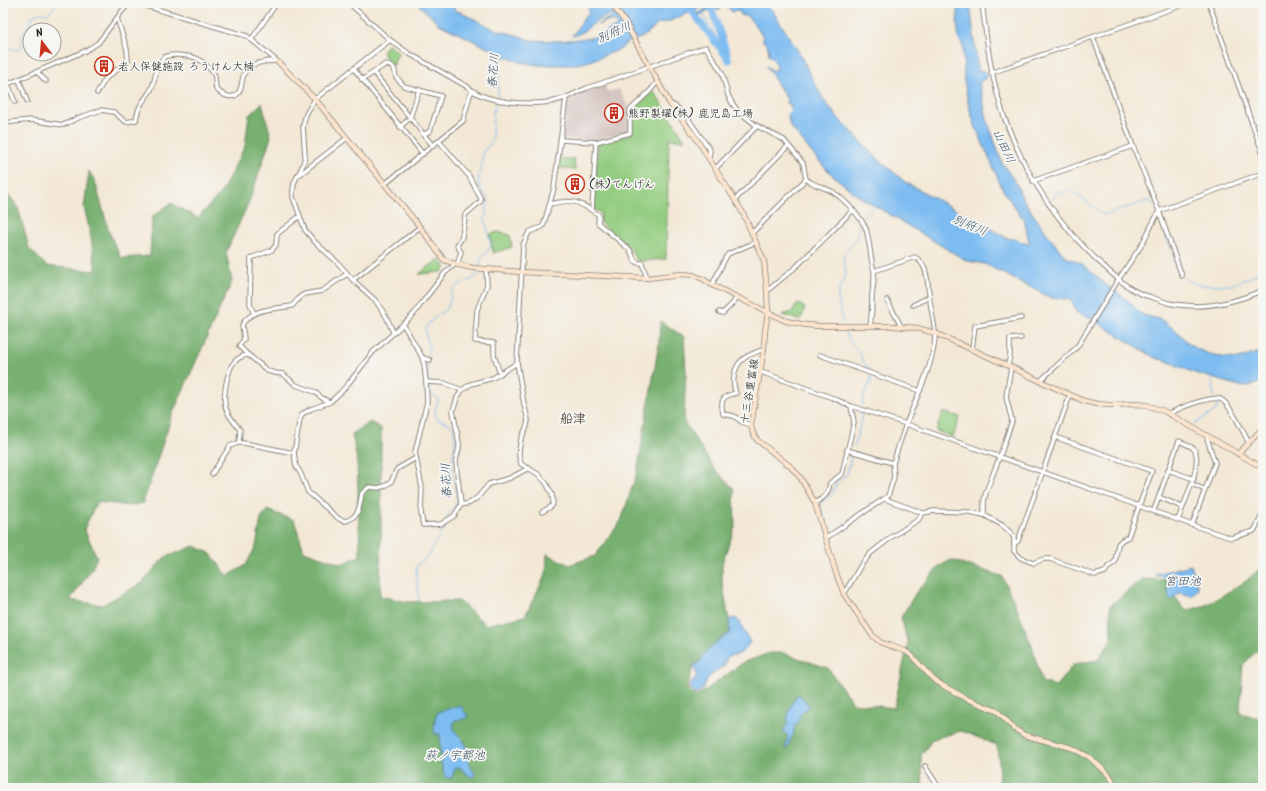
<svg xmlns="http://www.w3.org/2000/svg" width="1266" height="791" viewBox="0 0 1266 791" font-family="Kalam,'Klee One',sans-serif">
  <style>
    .industrial { fill: #d0c0bc }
    .green { fill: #94cd81; stroke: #58744e }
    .forest { fill: #77b06f; stroke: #4a6646 }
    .water { fill: #7dbcf1; stroke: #4c6c86 }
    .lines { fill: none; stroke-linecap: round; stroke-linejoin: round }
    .stream { stroke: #7dbcf1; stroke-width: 1 }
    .river { stroke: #7dbcf1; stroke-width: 7 }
    .street-casing { stroke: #888279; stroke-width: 5.5 }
    .secondary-casing { stroke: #888279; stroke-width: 6 }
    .street { stroke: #fff; stroke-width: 3.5 }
    .secondary { stroke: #fce5cf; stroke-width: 4.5 }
    .labels { text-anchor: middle; stroke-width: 3.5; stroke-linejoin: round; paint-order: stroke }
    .poi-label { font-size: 11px; fill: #1c1c1c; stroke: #f6f6f2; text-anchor: start }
    .street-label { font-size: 11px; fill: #1c1c1c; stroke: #f6f6f2 }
    .water-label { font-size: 12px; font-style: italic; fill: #3e5467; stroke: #f6f6f2 }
    .quarter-label { font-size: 13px; font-weight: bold; fill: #5e5046; stroke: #f6f6f2 }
  </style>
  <rect width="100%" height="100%" fill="#f6f6f2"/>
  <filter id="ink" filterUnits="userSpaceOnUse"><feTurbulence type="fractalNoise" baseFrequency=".025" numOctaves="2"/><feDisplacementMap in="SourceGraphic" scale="8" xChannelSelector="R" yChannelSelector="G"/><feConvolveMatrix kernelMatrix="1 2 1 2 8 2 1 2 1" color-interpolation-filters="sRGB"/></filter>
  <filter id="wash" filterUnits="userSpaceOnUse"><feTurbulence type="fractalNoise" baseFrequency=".012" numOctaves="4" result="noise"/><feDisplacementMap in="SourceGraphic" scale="16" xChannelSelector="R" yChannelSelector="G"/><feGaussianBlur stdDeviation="0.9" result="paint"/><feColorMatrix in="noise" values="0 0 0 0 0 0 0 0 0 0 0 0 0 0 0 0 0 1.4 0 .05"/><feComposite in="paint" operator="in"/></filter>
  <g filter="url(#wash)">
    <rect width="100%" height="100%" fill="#f3e8d6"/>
    <!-- industrial -->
    <path class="industrial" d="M604 84 607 92 619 89 629 109 628 132 593 141 562 139 568 100 571 96 576 94Z"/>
    <!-- green -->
    <g class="green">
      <path d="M388 45 400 53 395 59 394 65H391L390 66 382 50Z"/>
      <path d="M652 91 654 92 685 140 669 139 666 259 642 261 636 260 631 249 600 223 601 213 594 209 598 142 632 134 630 122 631 111Z"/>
      <path d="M560 158 574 159 575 170 559 168Z"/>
      <path d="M498 232 510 235 512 247 493 253 490 234Z"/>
      <path d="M439 259 444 264 445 268 442 272 419 274Z"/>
      <path d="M798 303 805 308 802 317 799 320 782 315 792 312Z"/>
      <path d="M943 412 960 417 953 437 936 431Z"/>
    </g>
    <!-- forest -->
    <path class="forest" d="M262 103 271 137 249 202 226 252 232 281 172 415 143 503 130 506 97 502 84 529 97 557 92 569 70 600 102 605 142 583 164 558 194 546 210 553 228 576 246 565 256 546 261 519 267 510 294 520 304 551 341 564 360 556 357 461 352 434 370 422 381 428V544L380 596 408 602 459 601 486 625 525 616 546 574 547 554 569 565 595 556 621 521 637 472 659 343 660 321 684 337 686 372 684 422 714 468 734 489 735 527 722 563V581L729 620 730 632 725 637 719 640 706 653 701 661 694 664 687 687 695 697 706 690 744 662 770 653H783L828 668 853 703 894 708 908 644 901 617 917 591 940 566 951 560 1002 576 1018 611 1033 649 1042 682 1056 686 1074 664 1098 660 1111 639 1110 606 1142 579 1167 580 1168 593 1172 600 1175 597 1186 611 1206 605 1245 582 1263 566V644L1243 665 1240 713 1263 719V788H998L1000 774 997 745 961 731 933 739 921 755 923 788H3V188L18 207 29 248 47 266 96 271 90 232 84 207 89 171 95 181 109 232 121 258 150 256 152 217 171 203 198 218 222 191 245 146 249 115Z"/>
    <!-- water -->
    <g class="water">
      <path d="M421 3H450L456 11 461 12 464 14 494 29 523 37 529 40 557 41 591 38 598 36 619 25 614 21H607L597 25 622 10 623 9 622 8C614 12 607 16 599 20 591 24 581 36 572 36L586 15 589 12 588 9 590 6 601 3H765L772 10 798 51 823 99 839 119 876 157 905 182 1007 238 1014 239 1027 244 1030 243 1028 238 1024 218 1020 215 1003 190 976 128 969 107 964 81 963 46 959 40 957 21 958 16 956 3H970L978 71H985L987 77 979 83 987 119 1002 163 1016 183 1022 197 1035 217 1054 243 1066 257 1081 263 1105 284 1130 302 1137 311 1143 315 1159 319 1165 322 1180 334 1186 341 1197 349 1214 356 1238 359 1260 352 1263 350V381L1259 383 1244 387 1236 385 1192 372 1167 361 1155 358 1092 319 1076 312 1073 303 1068 299 1051 298 985 264 967 261 857 195 829 172 812 153 790 126 788 117 791 109 790 105 787 103V99L766 66 772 70H777C776 63 775 60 769 55L768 46 763 41V36C757 30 753 20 745 15L742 16 739 11 732 12 728 7 726 6 720 7V10C708 5 705 16 694 16L706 9V7L704 6 670 21 658 24 643 37 626 43 621 49 598 58 583 63 567 65H538L520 62 504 56 501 60 497 52 439 24 419 5Z"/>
      <path d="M1191 565 1198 588 1192 596 1179 593 1172 600H1169L1167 580 1164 577 1156 576V574Z"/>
      <path d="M733 618 737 619 750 642C748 645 745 650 742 652 732 659 727 650 724 667L720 668 707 679 704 688 695 695C694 691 691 690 690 686L697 675 694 668 695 665 701 661 703 655 719 640 728 634 730 631 729 620Z"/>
      <path d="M798 694 805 700 809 707 801 713 798 722 795 725 793 735 786 750 785 747 788 736 783 731 788 724C786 714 792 702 798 694Z"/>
      <path d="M461 705 464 712 468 715 466 719 455 720C450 732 460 734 464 742 468 750 467 760 471 767 473 771 475 772 475 776L473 778 464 772 462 769 458 767 455 768 452 778H448L445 777 441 763 440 734H435C433 727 435 718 438 712Z"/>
    </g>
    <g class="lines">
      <!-- stream -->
      <g class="stream">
        <path d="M699 7 729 60"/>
        <path d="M3 46 17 50 23 47C17 31 31 29 32 16L40 13 48 14 57 3"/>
        <path d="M498 97V82L501 60"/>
        <path d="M1052 200 1059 190 1063 193 1068 188 1104 215 1150 200 1156 209"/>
        <path d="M1159 216 1179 272"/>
        <path d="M863 217 876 205"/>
        <path d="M479 266 482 256 487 252 491 245 485 219 486 211 488 202 487 197 480 188 478 179 481 170 483 151 490 145 492 140 493 112 496 103"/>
        <path d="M1185 279 1198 285H1232L1263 271"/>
        <path d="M843 323 838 297V292L846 273 843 259 845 253 857 237 859 223"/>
        <path d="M845 330C847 340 854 346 860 354 862 357 862 361 864 363 866 366 869 368 871 371"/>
        <path d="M1211 378 1213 384 1212 388 1215 397"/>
        <path d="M428 379C428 372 427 365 427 358 428 353 430 348 428 343 427 337 424 333 426 328 430 318 443 315 448 306 451 301 450 291 456 287 464 280 477 282 479 270"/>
        <path d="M429 386 430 393 438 399C438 407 432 409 437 419 441 421 448 422 451 425 458 432 453 455 452 464 451 477 458 488 457 501 456 507 451 512 447 516V519"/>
        <path d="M862 405 864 395 871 381V376"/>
        <path d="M1195 424C1202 419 1210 415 1217 409V403"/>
        <path d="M854 446 862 419 860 412"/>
        <path d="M829 533 820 504 832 494 837 482 847 474 852 453"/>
        <path d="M419 600 416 568 418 564 430 555C432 542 444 534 447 522"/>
      </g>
      <!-- river -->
      <g class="river">
        <path d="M710 3 727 54"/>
        <path d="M685 8 688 6 729 60"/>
      </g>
    </g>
  </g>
  <g filter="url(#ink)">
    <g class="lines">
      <defs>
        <g id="street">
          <path d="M136 3 247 36 277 61"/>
          <path d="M346 3 351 5 390 40 408 53 468 87C484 103 528 105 550 102 564 100 575 93 587 88 627 75 666 60 706 47L722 73 728 95 732 103 738 111 757 126 784 140 803 163 806 179C814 186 825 187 833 192 844 199 862 218 866 229 870 242 870 257 874 271L915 257C928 265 927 280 929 293 930 306 934 319 935 333 936 359 916 399 906 424L1139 506 1152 471 1055 437"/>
          <path d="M982 3C987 43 991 80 1005 119 1026 177 1061 229 1108 270 1117 278 1126 287 1137 292 1141 294 1146 296 1151 297 1157 299 1163 301 1168 303 1200 310 1234 303 1263 290"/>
          <path d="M1209 3 1263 154"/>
          <path d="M1093 37 1133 146 1159 211 1182 276"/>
          <path d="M251 40 277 3"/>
          <path d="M390 40 315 99 306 114 303 126 305 156 303 165 294 183 293 191V197L305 230 315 242 338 263 353 280 375 300 386 316 393 332"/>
          <path d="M354 69 423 154"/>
          <path d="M37 72 46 81"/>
          <path d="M374 73 433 146"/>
          <path d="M991 73 1188 3"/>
          <path d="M19 80 27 101"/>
          <path d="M362 80 386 64 394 68 396 77 404 86 441 96 430 131 423 135"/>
          <path d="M8 84 15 102"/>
          <path d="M3 86 85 51 98 43 123 10 128 5 136 3"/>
          <path d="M97 93 106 78 128 61 127 49 117 18"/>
          <path d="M671 104 678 108 689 120 710 150 709 158"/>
          <path d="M3 123 31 120 63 125 78 118 101 110 114 112 123 120 127 122 136 120C137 114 139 107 142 103 146 96 151 92 153 85 156 76 156 63 165 57 172 53 192 56 198 59 203 62 211 69 214 74 216 78 215 85 216 89 222 95 235 102 240 90 243 83 241 76 247 69 254 62 268 61 277 61"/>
          <path d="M400 127 410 118 419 90"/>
          <path d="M560 140 596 142 630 133V110L650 91 658 81"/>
          <path d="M716 168 757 126"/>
          <path d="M299 175 347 138"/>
          <path d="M1033 181 1133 146"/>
          <path d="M385 184 463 121 470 95 472 91"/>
          <path d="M735 200 788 146"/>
          <path d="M550 204C574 198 579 202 599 215L598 223 630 250 635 261 638 263H642L647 278"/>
          <path d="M592 210 596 142"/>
          <path d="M752 233 806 179"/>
          <path d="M486 269 487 285 477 310 475 341 494 343V355L500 374"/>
          <path d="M353 280 420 227"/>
          <path d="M712 285 726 257 728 254 756 242"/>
          <path d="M767 291 797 266 853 210"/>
          <path d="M887 300 901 326"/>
          <path d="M913 305 929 297"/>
          <path d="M719 312 723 313 733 303 737 297"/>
          <path d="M254 314 250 304 251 258 272 250 276 245 277 234 300 216"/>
          <path d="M403 324 421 355 424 364 426 382 427 402 415 452 422 488 421 513 423 525 441 524 454 516 461 505 460 495 457 473 456 460 459 448V443L453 411 457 398 462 390 471 384 493 378 517 363"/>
          <path d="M870 326C872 315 872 305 872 294 873 286 875 279 874 271"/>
          <path d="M972 349 975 326 1021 318"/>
          <path d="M820 355 920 391"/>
          <path d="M422 357 426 359 430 360"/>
          <path d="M1008 365 1010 355V339L1021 338"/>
          <path d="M761 372 833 398 851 406 906 424 893 463 894 477 888 496 826 538"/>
          <path d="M1040 381 1077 347 1118 280 1141 246 1159 211 1263 173"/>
          <path d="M426 382 444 383 462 390"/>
          <path d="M329 402 322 398 315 392 296 385 283 374 275 373 268 371 246 353 239 346 244 339 242 325C251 308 275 309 292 306L301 296 305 294 322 291 347 274"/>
          <path d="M1169 414C1179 408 1209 396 1220 399 1229 401 1244 434 1249 443"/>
          <path d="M751 425 742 422 734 416 723 414C720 400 722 396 736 393 732 383 733 369 741 361 746 355 757 352 764 349"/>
          <path d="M239 443 240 430C235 423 229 417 226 409 222 399 227 374 232 365 236 359 241 356 247 355"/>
          <path d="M847 450 893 463"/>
          <path d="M416 458 397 469 391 482 385 486 378 488 369 487 362 493C359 506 361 515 346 521L339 519 308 492 300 472 296 466 294 453 300 419 302 414 311 409 330 402 340 393 348 384 373 352 414 314 424 300 445 273 458 262 461 252 457 245C459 242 462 239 462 236 463 228 465 222 465 215L481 201V199L469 176 439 141"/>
          <path d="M1168 470 1194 479"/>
          <path d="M212 474 230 446 238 443H244L294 453"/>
          <path d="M1192 484 1205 490"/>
          <path d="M1159 497 1182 507"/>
          <path d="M885 499 923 513 934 511 969 512 984 515 1002 525 1012 534 1014 538V551L1021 558 1033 563 1044 559H1050L1095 575 1105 572 1108 567 1115 562 1118 544 1122 540 1128 537 1139 506 1192 525 1215 463 1206 435"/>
          <path d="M815 503C825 497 828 495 830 483L842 474 854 422 851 406"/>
          <path d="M461 505 470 503 478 497 489 484 510 478 529 468"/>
          <path d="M1154 510 1179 441C1183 443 1189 445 1193 448 1205 460 1183 505 1178 520"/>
          <path d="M542 512 552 506 553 502 552 494 546 483 538 474 521 464 519 456V450L521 439 527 426 528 420 524 404 517 363 523 245 529 232 542 227 544 224 554 188 566 98"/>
          <path d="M984 515V501L986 492 1000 456 1012 421 1006 397 1011 367"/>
          <path d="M1192 525 1231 538 1254 531 1263 514"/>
          <path d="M1014 544 1018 541 1070 395"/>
          <path d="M844 594 861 565 871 553 893 536 918 520 923 513"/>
          <path d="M925 766 939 788"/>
        </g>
        <g id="secondary">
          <path d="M611 3 625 22 670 104 694 135 735 200 743 213 764 261 767 291 768 312 765 331 764 349 751 425 752 431 757 440 790 466 800 477 815 503 836 573 844 594 872 635 880 642 890 646 905 651 911 655 933 679 942 685 967 699 997 711 1015 729 1024 735 1072 748 1089 757 1105 771 1111 778 1116 788"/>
          <path d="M277 61 315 99 420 227 444 260 455 264 473 268 521 272 647 278 682 274 693 275 703 279 712 285 786 321 806 325 820 326H893L917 328 935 333 1011 367 1040 381 1084 401 1097 404 1110 405 1135 404 1146 405 1164 411 1263 468"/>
          <path d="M1238 454 1263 428"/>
        </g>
      </defs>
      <!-- street casing -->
      <use href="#street" class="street-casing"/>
      <!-- secondary casing -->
      <use href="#secondary" class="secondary-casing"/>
      <!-- street -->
      <use href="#street" class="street"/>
      <!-- secondary -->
      <use href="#secondary" class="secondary"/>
    </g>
  </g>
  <!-- icons -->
  <defs>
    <symbol id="building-ring" viewBox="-11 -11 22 22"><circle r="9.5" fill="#f6f6f2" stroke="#c8321e" stroke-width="1.5"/><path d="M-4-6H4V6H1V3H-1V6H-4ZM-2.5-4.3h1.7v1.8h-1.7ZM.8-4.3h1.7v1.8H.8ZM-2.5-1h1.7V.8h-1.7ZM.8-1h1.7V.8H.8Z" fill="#c8321e"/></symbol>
  </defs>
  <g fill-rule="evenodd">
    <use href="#building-ring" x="93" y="55" width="22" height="22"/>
    <use href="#building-ring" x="603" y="102" width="22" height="22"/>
    <use href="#building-ring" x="564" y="173" width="22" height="22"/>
  </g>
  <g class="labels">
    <!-- poi labels -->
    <g class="poi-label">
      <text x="118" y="70">老人保健施設 ろうけん大楠</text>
      <text x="628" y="117">熊野製罐(株) 鹿児島工場</text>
      <text x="589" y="188">(株)てんげん</text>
    </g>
    <!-- street labels -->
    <g class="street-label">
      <text transform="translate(749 391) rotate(-81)" y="4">十三谷重富線</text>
    </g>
    <!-- water labels -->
    <g class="water-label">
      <text transform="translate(614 32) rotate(-24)" y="4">別府川</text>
      <text transform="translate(493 71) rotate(-85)" y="4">春花川</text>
      <text transform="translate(1004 146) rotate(65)" y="4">山田川</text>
      <text transform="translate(970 225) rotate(22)" y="4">別府川</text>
      <text transform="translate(446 481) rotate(-93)" y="4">春花川</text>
      <text x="1183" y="585">宮田池</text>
      <text x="455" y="759">萩ノ宇都池</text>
    </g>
    <!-- quarter labels -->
    <g class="quarter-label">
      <text x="573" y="423">船津</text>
    </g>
  </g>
  <!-- margin -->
  <rect width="1266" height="791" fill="none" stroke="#f6f6f2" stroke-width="16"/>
  <!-- north arrow -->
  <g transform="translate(42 42) rotate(344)"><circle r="19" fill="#f6f6f2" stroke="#9f9f9c"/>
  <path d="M0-3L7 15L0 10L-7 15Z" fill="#c8321e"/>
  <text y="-6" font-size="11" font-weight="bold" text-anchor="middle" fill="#1c1c1c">N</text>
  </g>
</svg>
